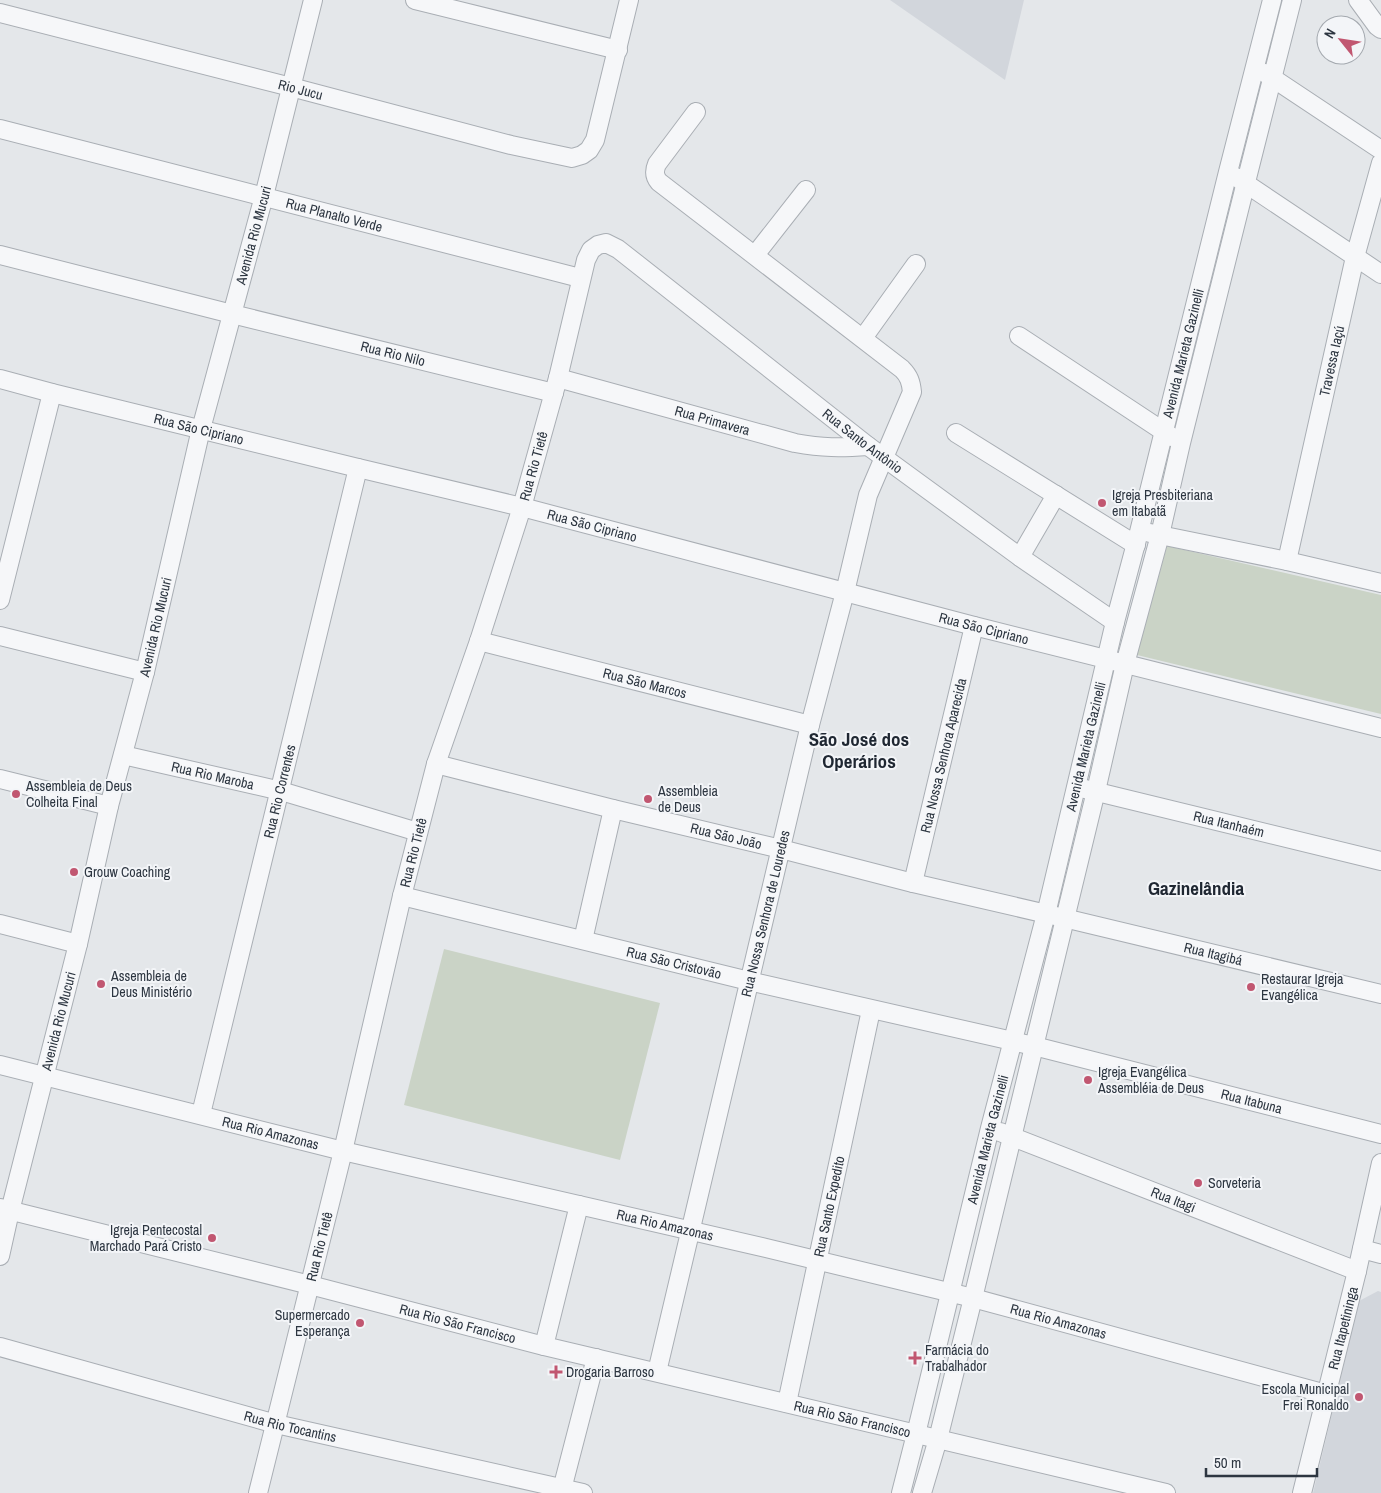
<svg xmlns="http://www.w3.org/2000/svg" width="1381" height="1493" viewBox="0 0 1381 1493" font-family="'Archivo Narrow',sans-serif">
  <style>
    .built { fill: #d2d6dc }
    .green { fill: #cad3c6 }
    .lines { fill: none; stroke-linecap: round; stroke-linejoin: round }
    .minor-casing { stroke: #a9aeb4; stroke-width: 20 }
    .minor { stroke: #f6f7f9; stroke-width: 18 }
    .poi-dot { fill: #c15771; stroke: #f3f5f8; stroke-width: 2 }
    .labels { text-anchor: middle; stroke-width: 4; stroke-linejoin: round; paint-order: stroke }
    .street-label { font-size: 14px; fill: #2d3641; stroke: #f3f5f8 }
    .poi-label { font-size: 14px; fill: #2d3641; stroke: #f3f5f8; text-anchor: start }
    .district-label { font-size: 19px; font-weight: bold; fill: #1f2732; stroke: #f3f5f8 }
  </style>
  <rect width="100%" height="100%" fill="#e4e7ea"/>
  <!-- built -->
  <g class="built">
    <path d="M890 0H1024L1005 80Z"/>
    <path d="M1378 1291 1381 1292V1493H1313L1359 1301Z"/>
  </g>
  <!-- green -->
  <g class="green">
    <path d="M1167 546 1381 595V714L1137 655Z"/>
    <path d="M444 949 660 1003 620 1160 404 1105Z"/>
  </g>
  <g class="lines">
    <defs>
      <g id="minor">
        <path d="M415 0 618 50"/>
        <path d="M1358 0 1377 26 1381 29"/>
        <path id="s1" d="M0 13 291 87 511 145 572 158 582 155 589 150 595 140 629 0"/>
        <path d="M1265 73 1381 150"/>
        <path id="s2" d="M0 129 580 278"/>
        <path d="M1236 177 1381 274"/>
        <path id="s3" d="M0 255 232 314 554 393"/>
        <path d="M755 255 806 190"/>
        <path d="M1019 336 1172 437"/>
        <path d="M863 338 916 264"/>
        <path id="s4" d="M558 378 795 443C823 448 840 448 868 446"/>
        <path id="s5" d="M0 379 52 393 358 468 522 507 974 626 1381 728"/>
        <path d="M956 433 1136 545"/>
        <path d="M1150 533 1287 561 1381 583"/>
        <path d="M1020 557 1056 495"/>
        <path id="s6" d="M1287 561 1355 257 1381 163"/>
        <path d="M0 600 52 393"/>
        <path d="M0 636 145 672"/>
        <path id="s7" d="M479 641 810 725"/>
        <path id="s8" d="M123 755 281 791 418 832"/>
        <path id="s9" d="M436 764 613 809 781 849 913 883 1064 918 1381 994"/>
        <path d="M0 779 109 806"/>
        <path id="s10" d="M1085 789 1381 861"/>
        <path id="s11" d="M913 883 974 626"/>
        <path id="s12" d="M402 896 749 981 1034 1046 1381 1134"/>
        <path d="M0 924 78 944"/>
        <path d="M583 940 613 809"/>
        <path id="s13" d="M0 1065 343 1151 766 1248 973 1298 1326 1394"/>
        <path id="s14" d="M201 1114 358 468"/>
        <path id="s15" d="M1000 1132 1357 1271"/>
        <path id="s16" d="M0 1208 310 1285 544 1346 1166 1493"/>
        <path d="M1362 1249 1381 1254"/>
        <path id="s17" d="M0 1256 10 1211 78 944 109 806 145 672 201 429 264 196 313 0"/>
        <path d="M544 1346 579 1205"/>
        <path id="s18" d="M0 1347 276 1424 583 1493"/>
        <path id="s19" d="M657 1372 810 725 845 592 868 495 912 392C911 382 909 376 902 369L659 182C654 176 654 171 657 164L696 112"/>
        <path id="s20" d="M787 1403 871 1010"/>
        <path id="s21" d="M258 1493 343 1151 402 896 436 764 479 641 522 507 558 378 586 260 591 250 598 245 606 243 618 249 868 446 1020 557 1115 622"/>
        <path d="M561 1493 596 1358"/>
        <path id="s22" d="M901 1493 916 1434 990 1128 1046 914 1115 622 1139 532 1228 172 1272 0"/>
        <path d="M922 1493 938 1439 973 1298 1096 791 1125 664 1160 535 1181 443 1246 182 1292 0"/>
        <path id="s23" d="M1302 1493 1357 1271 1381 1163"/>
      </g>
    </defs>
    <!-- minor casing -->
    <use href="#minor" class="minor-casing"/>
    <!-- minor -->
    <use href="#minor" class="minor"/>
  </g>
  <!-- markers -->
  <g class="poi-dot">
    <circle cx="1102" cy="503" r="5"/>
    <circle cx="16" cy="794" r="5"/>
    <circle cx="648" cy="799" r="5"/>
    <circle cx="74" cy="872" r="5"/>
    <circle cx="101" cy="984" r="5"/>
    <circle cx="1251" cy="987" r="5"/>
    <circle cx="1088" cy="1080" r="5"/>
    <circle cx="1198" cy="1183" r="5"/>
    <circle cx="212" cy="1238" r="5"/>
    <circle cx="360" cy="1323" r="5"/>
    <path d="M912.5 1350.5h5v5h5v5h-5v5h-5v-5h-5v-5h5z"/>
    <path d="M553.5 1364.5h5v5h5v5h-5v5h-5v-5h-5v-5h5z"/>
    <circle cx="1359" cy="1397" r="5"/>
  </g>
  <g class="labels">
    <!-- street labels -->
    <g class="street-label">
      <text dy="5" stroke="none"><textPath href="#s1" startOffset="310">Rio Jucu</textPath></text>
      <text dy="5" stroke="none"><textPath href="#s2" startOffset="345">Rua Planalto Verde</textPath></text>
      <text dy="5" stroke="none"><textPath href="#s17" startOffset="1052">Avenida Rio Mucuri</textPath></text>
      <text dy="5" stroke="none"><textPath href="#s3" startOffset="405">Rua Rio Nilo</textPath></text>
      <text dy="5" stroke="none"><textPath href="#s22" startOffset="1174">Avenida Marieta Gazinelli</textPath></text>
      <text dy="5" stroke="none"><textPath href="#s6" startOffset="205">Travessa Iaçú</textPath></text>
      <text dy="5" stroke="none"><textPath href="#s4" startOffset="160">Rua Primavera</textPath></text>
      <text dy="5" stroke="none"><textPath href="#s5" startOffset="205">Rua São Cipriano</textPath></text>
      <text dy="5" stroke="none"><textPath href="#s21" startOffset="1629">Rua Santo Antônio</textPath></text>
      <text dy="5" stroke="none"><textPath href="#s21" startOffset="1064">Rua Rio Tietê</textPath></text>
      <text dy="5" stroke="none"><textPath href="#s5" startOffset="610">Rua São Cipriano</textPath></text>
      <text dy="5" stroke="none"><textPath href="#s17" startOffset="648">Avenida Rio Mucuri</textPath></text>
      <text dy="5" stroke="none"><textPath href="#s5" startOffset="1015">Rua São Cipriano</textPath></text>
      <text dy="5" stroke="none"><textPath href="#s7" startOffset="171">Rua São Marcos</textPath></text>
      <text dy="5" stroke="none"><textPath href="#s22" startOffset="769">Avenida Marieta Gazinelli</textPath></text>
      <text dy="5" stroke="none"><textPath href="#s11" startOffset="131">Rua Nossa Senhora Aparecida</textPath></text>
      <text dy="5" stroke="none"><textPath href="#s8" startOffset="92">Rua Rio Maroba</textPath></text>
      <text dy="5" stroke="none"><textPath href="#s14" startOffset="332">Rua Rio Correntes</textPath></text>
      <text dy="5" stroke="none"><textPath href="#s10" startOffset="148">Rua Itanhaém</textPath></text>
      <text dy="5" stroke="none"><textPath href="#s9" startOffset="299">Rua São João</textPath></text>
      <text dy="5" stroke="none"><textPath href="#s21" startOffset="659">Rua Rio Tietê</textPath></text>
      <text dy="5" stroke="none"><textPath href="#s19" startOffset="471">Rua Nossa Senhora de Louredes</textPath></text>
      <text dy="5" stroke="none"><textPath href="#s9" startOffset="800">Rua Itagibá</textPath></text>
      <text dy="5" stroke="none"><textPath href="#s12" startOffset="280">Rua São Cristovão</textPath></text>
      <text dy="5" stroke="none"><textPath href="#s17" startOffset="242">Avenida Rio Mucuri</textPath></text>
      <text dy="5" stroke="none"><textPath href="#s12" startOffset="874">Rua Itabuna</textPath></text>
      <text dy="5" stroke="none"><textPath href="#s13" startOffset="279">Rua Rio Amazonas</textPath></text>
      <text dy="5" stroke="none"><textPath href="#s22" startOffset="364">Avenida Marieta Gazinelli</textPath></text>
      <text dy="5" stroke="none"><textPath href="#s15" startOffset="186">Rua Itagi</textPath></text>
      <text dy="5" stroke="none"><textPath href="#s20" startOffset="201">Rua Santo Expedito</textPath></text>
      <text dy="5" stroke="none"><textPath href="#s13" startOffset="684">Rua Rio Amazonas</textPath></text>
      <text dy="5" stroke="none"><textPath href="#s21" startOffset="254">Rua Rio Tietê</textPath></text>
      <text dy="5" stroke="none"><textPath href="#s13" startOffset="1089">Rua Rio Amazonas</textPath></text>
      <text dy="5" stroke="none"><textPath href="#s16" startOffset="472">Rua Rio São Francisco</textPath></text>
      <text dy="5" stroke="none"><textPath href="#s23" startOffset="170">Rua Itapetininga</textPath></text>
      <text dy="5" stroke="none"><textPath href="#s16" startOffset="878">Rua Rio São Francisco</textPath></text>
      <text dy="5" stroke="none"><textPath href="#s18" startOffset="301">Rua Rio Tocantins</textPath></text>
    </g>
    <!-- poi labels -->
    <g class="poi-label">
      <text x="1112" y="500">Igreja Presbiteriana<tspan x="1112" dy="16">em Itabatã</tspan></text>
      <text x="26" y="791">Assembleia de Deus<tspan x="26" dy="16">Colheita Final</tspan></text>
      <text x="658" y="796">Assembleia<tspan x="658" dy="16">de Deus</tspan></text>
      <text x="84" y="877">Grouw Coaching</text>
      <text x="111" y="981">Assembleia de<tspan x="111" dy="16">Deus Ministério</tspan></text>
      <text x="1261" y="984">Restaurar Igreja<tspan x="1261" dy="16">Evangélica</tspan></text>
      <text x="1098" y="1077">Igreja Evangélica<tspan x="1098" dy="16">Assembléia de Deus</tspan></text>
      <text x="1208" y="1188">Sorveteria</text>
      <text x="202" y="1235" text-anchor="end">Igreja Pentecostal<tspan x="202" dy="16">Marchado Pará Cristo</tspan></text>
      <text x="350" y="1320" text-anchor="end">Supermercado<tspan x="350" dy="16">Esperança</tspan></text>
      <text x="925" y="1355">Farmácia do<tspan x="925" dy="16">Trabalhador</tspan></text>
      <text x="566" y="1377">Drogaria Barroso</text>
      <text x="1349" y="1394" text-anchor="end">Escola Municipal<tspan x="1349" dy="16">Frei Ronaldo</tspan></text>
    </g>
    <!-- district labels -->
    <g class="district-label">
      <text x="859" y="746">São José dos<tspan x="859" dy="22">Operários</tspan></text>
      <text x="1196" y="895">Gazinelândia</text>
    </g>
  </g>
  <!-- north arrow -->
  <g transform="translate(1341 40) rotate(300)"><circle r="24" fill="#f3f5f8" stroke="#a4a9af"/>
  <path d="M0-4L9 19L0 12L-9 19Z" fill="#c15771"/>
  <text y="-8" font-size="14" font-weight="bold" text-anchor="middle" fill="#2d3641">N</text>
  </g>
  <!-- scale -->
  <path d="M1206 1468v8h111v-8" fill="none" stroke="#2d3641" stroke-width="2.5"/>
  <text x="1214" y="1468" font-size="15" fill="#2d3641" stroke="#f3f5f8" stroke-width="4" paint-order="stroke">50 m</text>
</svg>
